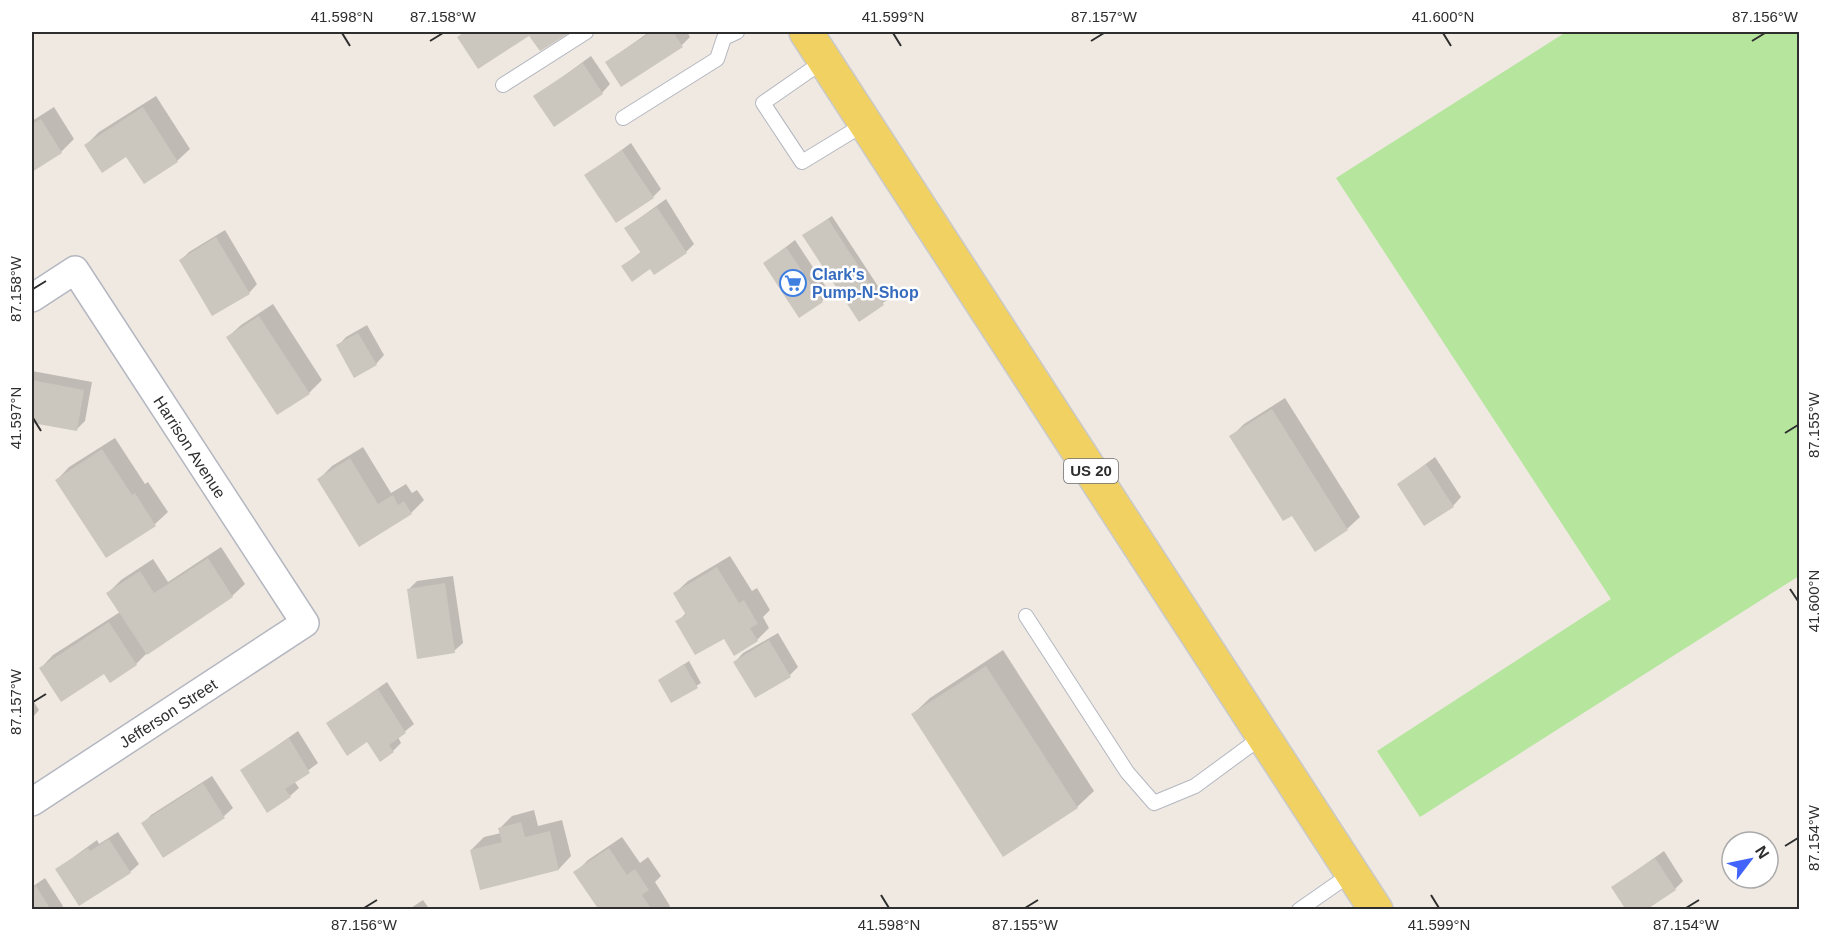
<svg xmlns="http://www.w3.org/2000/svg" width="1831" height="941" viewBox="0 0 1831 941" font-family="Helvetica,sans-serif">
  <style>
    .green { fill: #b6e59e }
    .shadow { fill: #0003 }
    .building { fill: #cbc7bf }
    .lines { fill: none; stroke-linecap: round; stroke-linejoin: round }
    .lane-casing { stroke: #b4b7c1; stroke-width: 16 }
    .street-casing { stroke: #b4b7c1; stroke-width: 30 }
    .primary-casing { stroke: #c9c9c9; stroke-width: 36 }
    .lane { stroke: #fff; stroke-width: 14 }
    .street { stroke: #fff; stroke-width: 27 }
    .primary { stroke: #f2d163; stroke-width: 33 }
    .ticks { fill: none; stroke: #2e2e2e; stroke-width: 2 }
    .labels { text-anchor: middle; stroke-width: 5; stroke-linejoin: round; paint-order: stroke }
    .shield { fill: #fff; stroke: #6d6d6d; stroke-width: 1.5 }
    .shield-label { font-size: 15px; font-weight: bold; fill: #2e2e2e }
    .shop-label { font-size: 16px; font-weight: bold; fill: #366cbe; stroke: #fff; text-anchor: start }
    .street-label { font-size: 16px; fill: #2e2e2e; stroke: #fff }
    .neatline { fill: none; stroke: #2e2e2e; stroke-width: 2 }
    .ticks-label { font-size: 15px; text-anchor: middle; fill: #2e2e2e }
  </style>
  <rect width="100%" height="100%" fill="#efe9e1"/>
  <!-- green -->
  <path class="green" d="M1566 32H1799V576L1420 817 1377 751 1611 599 1336 178Z"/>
  <!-- shadow -->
  <g class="shadow">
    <path d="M464 32H568L540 49 530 34 459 37Z"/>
    <path d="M649 32H687L690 37 682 45 607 62Z"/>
    <path d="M591 56 610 84 602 93 535 97Z"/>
    <path d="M156 96 190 149 177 161 127 155 86 145 99 132Z"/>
    <path d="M54 107 74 139 61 152 32 170V121Z"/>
    <path d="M631 143 661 189 653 197 586 176Z"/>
    <path d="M666 199 694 244 686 252 651 267 623 266 642 251 626 228Z"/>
    <path d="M832 216 887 300 859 320 804 235Z"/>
    <path d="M225 230 257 284 249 293 180 261 189 252Z"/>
    <path d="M795 240 830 293 822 301 765 263Z"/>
    <path d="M273 304 322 380 309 393 228 337 241 325Z"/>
    <path d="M367 325 384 355 376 364 338 346 346 337Z"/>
    <path d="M32 371 92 382 85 421 77 429 32 421Z"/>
    <path d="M1285 398 1360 517 1347 529 1292 514 1231 437 1244 424Z"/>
    <path d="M115 438 145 484 148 482 168 512 155 524 106 556 57 480 69 467Z"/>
    <path d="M363 447 391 493 406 484 412 493 417 490 424 500 411 513 359 545 319 479 332 466Z"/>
    <path d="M1435 457 1461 497 1453 506 1399 484Z"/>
    <path d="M221 547 245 584 232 596 148 652 136 664 111 681 105 672 41 668 53 655 120 612 108 593 121 580 153 559 168 582Z"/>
    <path d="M730 556 752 591 757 588 770 610 763 617 769 628 757 640 724 637 677 622 686 613 675 593 688 581Z"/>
    <path d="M453 576 463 643 454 651 409 589 417 581Z"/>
    <path d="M778 633 798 667 790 675 735 662 743 653Z"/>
    <path d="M1003 650 1094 791 1077 807 913 714 930 698Z"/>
    <path d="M689 661 701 683 672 701 660 680Z"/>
    <path d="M387 682 414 724 398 737 401 743 393 751 328 723Z"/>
    <path d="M32 699 39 710 32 718Z"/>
    <path d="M298 731 318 763 294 781 299 788 290 796 242 770Z"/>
    <path d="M212 776 233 808 224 816 164 856 143 824 151 815Z"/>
    <path d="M534 810 538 826 562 820 571 856 559 869 471 850 484 837 501 833 500 828 512 816Z"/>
    <path d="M118 832 139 864 130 872 57 869 97 840 99 844Z"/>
    <path d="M622 837 640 863 648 857 661 876 655 882 670 906 667 910H601L575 873 588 860Z"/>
    <path d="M1664 851 1683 881 1675 889 1613 887Z"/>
    <path d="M45 878 63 906 59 910H32V887Z"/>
    <path d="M423 900 430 910H408Z"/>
  </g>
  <!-- building -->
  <g class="building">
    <path d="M465 32H571L540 51 529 36 478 69 457 37Z"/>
    <path d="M651 32H673L683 47 621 87 605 62Z"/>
    <path d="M583 63 603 94 554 127 533 96Z"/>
    <path d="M143 107 178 162 144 184 126 157 102 173 84 145Z"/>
    <path d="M41 119 62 153 32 172V124Z"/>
    <path d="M622 150 654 198 616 223 584 175Z"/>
    <path d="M657 207 687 253 654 275 650 269 632 282 621 266 641 253 624 228Z"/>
    <path d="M828 219 884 305 859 322 802 235Z"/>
    <path d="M216 237 250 294 212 316 179 260Z"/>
    <path d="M786 247 823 302 799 318 763 263Z"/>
    <path d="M259 316 310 394 277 415 226 337Z"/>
    <path d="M358 333 377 365 354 378 336 345Z"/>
    <path d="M32 380 84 390 77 431 32 423Z"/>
    <path d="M1272 409 1348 530 1315 552 1292 516 1283 521 1229 436Z"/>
    <path d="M102 449 132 495 135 493 156 526 106 558 55 480Z"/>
    <path d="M350 458 378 504 393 495 398 505 404 501 412 514 359 547 317 479Z"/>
    <path d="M1426 464 1454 507 1424 526 1397 484Z"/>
    <path d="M208 558 233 597 147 655 106 593 140 571 154 593Z"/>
    <path d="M717 567 739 603 744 600 758 624 750 628 758 641 734 656 724 639 695 655 675 621 686 615 673 593Z"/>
    <path d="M445 583 455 653 417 659 407 589Z"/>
    <path d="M109 622 137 665 110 683 104 674 61 702 39 668Z"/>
    <path d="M769 640 791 677 755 698 733 662Z"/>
    <path d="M684 664 698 688 671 703 658 680Z"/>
    <path d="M986 666 1078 808 1003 857 911 714Z"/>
    <path d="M378 689 406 733 389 745 394 752 380 762 367 742 347 756 326 723Z"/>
    <path d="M289 738 310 773 285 789 291 797 267 813 240 770Z"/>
    <path d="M203 783 225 818 163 858 141 823Z"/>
    <path d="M521 822 525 837 550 831 559 870 480 890 470 850 502 842 498 828Z"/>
    <path d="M109 839 131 873 79 906 55 869 88 848 90 851Z"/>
    <path d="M609 848 627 875 635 869 649 890 642 895 652 910H599L573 872Z"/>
    <path d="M1655 858 1676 890 1646 910H1626L1611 887Z"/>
    <path d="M36 886 51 910H32V888Z"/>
  </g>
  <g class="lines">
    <defs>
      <g id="lane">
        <path d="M825 60 763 103 802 162 866 123"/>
        <path d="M503 85 586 32"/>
        <path d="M623 118 717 59 724 38 737 32"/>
        <path d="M1026 616 1127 772 1154 803 1195 786 1263 736"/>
        <path d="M1299 910 1352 873"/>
      </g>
      <path id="street" d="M32 298 75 270 305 623 32 802"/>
      <path id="primary" d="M806 32 1376 910"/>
    </defs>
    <!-- lane casing -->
    <use href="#lane" class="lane-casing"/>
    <!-- street casing -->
    <use href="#street" class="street-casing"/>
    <!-- primary casing -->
    <use href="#primary" class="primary-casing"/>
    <!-- lane -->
    <use href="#lane" class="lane"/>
    <!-- street -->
    <use href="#street" class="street"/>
    <!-- primary -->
    <use href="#primary" class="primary"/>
  </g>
  <!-- ticks -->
  <path class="ticks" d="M342 33 350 46M893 33 901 46M1443 33 1451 46M430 41 443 33M1091 41 1104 33M1752 41 1765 33M33 289 46 281M33 418 41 431M1785 433 1798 425M1790 589 1798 601M33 702 46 694M1785 846 1798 838M881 895 889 908M1431 895 1439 908M364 908 377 900M1025 908 1038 900M1686 908 1699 900"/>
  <!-- icons -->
  <defs>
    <symbol id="supermarket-ring" viewBox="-11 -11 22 22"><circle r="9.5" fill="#fff" stroke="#3f7fe0" stroke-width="1.5"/><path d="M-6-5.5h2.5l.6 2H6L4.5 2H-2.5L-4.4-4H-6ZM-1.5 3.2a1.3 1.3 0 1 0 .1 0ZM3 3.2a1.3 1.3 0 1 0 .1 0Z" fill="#3f7fe0"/></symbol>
  </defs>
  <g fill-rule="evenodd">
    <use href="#supermarket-ring" x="778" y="268" width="30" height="30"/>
  </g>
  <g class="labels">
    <!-- shield labels -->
    <rect class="shield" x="1064" y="459" width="54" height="24" rx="4.5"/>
    <g class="shield-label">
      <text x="1091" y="476">US 20</text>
    </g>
    <!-- shop labels -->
    <g class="shop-label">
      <text x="812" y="280">Clark's<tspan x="812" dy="18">Pump-N-Shop</tspan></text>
    </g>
    <!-- street labels -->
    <g class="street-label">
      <text transform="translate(190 447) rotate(57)" y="6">Harrison Avenue</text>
      <text transform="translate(168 713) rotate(-33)" y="6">Jefferson Street</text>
    </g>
  </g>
  <!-- border -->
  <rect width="1831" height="941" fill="none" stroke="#ffffff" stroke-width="66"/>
  <!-- north arrow -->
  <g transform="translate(1750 860) rotate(58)"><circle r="28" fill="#ffffff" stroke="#ababab" stroke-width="1.5"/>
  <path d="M0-4.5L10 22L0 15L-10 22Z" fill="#4264fb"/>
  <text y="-9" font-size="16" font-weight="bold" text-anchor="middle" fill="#2e2e2e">N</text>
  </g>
  <rect x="33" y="33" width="1765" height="875" class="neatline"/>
  <g class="ticks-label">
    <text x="342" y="22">41.598°N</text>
    <text x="443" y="22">87.158°W</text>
    <text x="893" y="22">41.599°N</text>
    <text x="1104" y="22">87.157°W</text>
    <text x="1443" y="22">41.600°N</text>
    <text x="1765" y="22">87.156°W</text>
    <text transform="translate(16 289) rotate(-90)" y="5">87.158°W</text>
    <text transform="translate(16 418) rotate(-90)" y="5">41.597°N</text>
    <text transform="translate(1814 425) rotate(-90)" y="5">87.155°W</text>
    <text transform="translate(1814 601) rotate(-90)" y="5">41.600°N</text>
    <text transform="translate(16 702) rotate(-90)" y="5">87.157°W</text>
    <text transform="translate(1814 838) rotate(-90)" y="5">87.154°W</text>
    <text x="364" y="930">87.156°W</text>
    <text x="889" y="930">41.598°N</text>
    <text x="1025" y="930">87.155°W</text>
    <text x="1439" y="930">41.599°N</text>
    <text x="1686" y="930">87.154°W</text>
  </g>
</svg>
